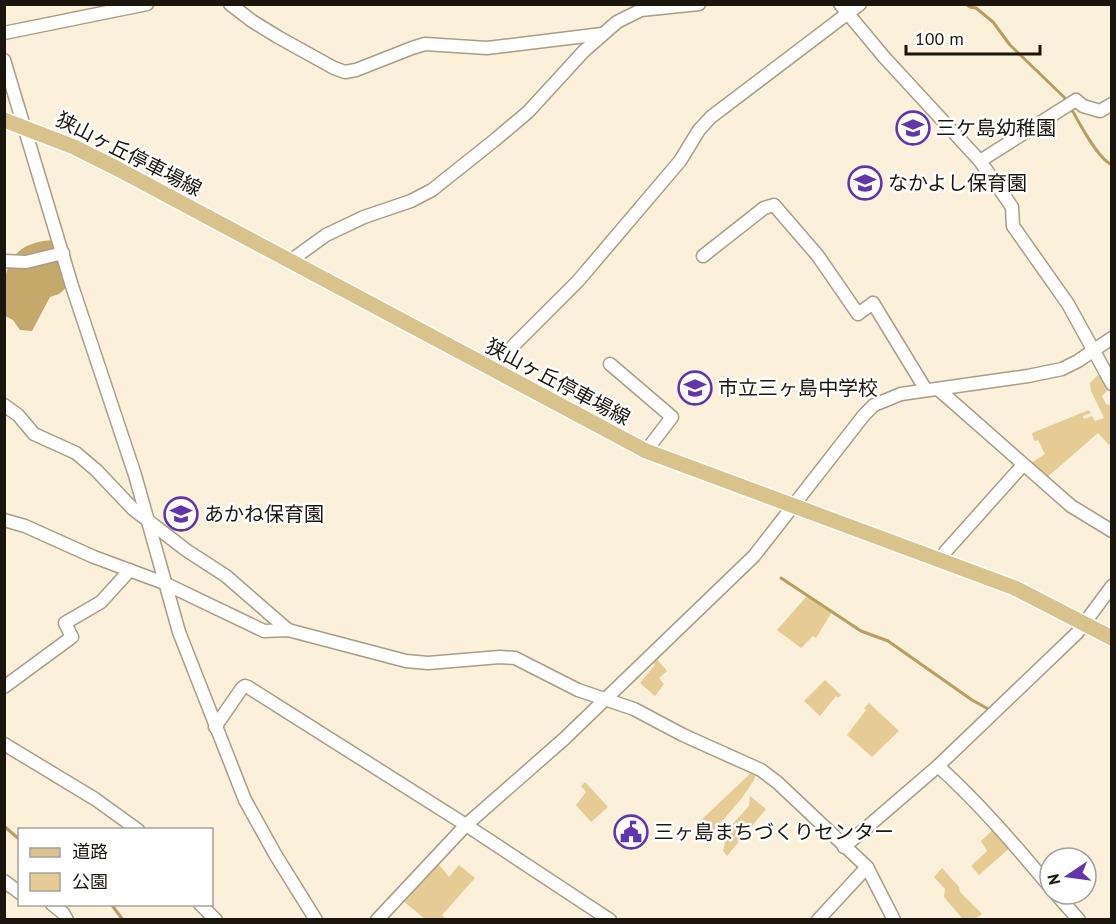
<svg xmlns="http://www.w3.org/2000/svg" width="1116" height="924" viewBox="0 0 1116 924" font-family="'PT Sans','Noto Sans JP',sans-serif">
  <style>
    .green { fill: #e6cb94 }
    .forest { fill: #c5a86b }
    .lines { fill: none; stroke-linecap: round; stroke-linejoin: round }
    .stream { stroke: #ba9e60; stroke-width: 3 }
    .minor-casing { stroke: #a79d88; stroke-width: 15 }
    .major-casing { stroke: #fff; stroke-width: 18 }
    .minor { stroke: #fff; stroke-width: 12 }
    .major { stroke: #dac28c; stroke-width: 15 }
    .labels { text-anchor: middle; stroke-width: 5; stroke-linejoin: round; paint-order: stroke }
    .poi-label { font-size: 20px; fill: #1a160e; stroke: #fff; text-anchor: start }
    .street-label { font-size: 20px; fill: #1a160e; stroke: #fff }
  </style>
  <rect width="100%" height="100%" fill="#fbf0d9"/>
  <!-- green -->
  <g class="green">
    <path d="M1098 375 1104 376 1111 387 1102 396 1106 404 1110 405 1111 442 1109 445 1098 433 1044 480 1031 463 1045 454 1038 440 1034 441 1032 433 1089 410 1091 413 1083 416 1084 419 1092 416 1095 421 1104 418 1091 391 1090 383Z"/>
    <path d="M807 596 832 612 816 638 813 636 801 648 777 630Z"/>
    <path d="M655 657 667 671 659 678 664 684 655 696 640 683 655 665 650 659Z"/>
    <path d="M825 680 841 695 838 698 836 696 820 716 804 701Z"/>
    <path d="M869 703 899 731 872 757 847 735 866 710 864 708Z"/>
    <path d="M753 771 756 774 754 780 742 798 710 835 698 823Z"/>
    <path d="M585 782 608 807 591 822 576 805 586 792 581 786Z"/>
    <path d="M750 796 766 809 727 856 723 851 725 843 717 835 730 827 749 806Z"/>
    <path d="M995 828 1012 846 979 875 971 866 987 851 981 841Z"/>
    <path d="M436 861 449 877 459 865 475 878 442 915 446 919H425L402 900Z"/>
    <path d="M942 868 959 887 960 892 982 914 975 919H960L961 917 944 897 945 889 934 877Z"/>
  </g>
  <!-- forest -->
  <path class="forest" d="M53 240 67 287 59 294 50 297 32 331 20 330 13 320 5 316C5 288 0 262 25 247 35 242 42 241 53 240Z"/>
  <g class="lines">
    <!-- stream -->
    <g class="stream">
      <path d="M966 4 970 7 976 8 993 22 1010 45 1067 100"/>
      <path d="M1070 106C1078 121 1097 158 1112 165"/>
      <path d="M781 578 861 631 888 641 972 700 990 710"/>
      <path d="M4 826 20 840"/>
      <path d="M111 904 123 920"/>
    </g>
    <defs>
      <g id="minor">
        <path d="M230 4 252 21 278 37 334 68 345 72 356 70 412 48 425 44 487 48 602 34"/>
        <path d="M840 4 884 57 980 161 1012 207 1013 226 1068 304 1112 384"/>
        <path d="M4 33 147 4"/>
        <path d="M4 60 72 286 135 475 179 632 245 800 275 854 316 920"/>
        <path d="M980 161 1076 100 1083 106 1100 111 1112 104"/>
        <path d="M703 256 764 208 774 205 818 256 858 314 873 303 926 390"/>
        <path d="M4 261 26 262 63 253"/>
        <path d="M290 261 326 235 364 217 411 201 432 190 496 139 528 112 584 51 617 22 641 10 699 4"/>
        <path d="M610 364 672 417 646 451"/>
        <path d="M490 369 578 281 680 161 699 130 711 117 860 4"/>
        <path d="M938 389 1071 506 1112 531"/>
        <path d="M4 405 18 415 34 434 76 453 96 470 133 509 186 550 226 576 288 630"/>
        <path d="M4 520 25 526 94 557 164 583 264 631 288 630 406 661 428 663 500 657 515 658 578 690 634 709 683 735 761 770 778 783 867 867 894 920"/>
        <path d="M940 561 946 551 1023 465"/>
        <path d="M4 687 72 637 65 623 101 602 130 570"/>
        <path d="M215 727 242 688 245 686 248 687 466 825 610 920"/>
        <path d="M4 744 95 799 138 830"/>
        <path d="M938 766C979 803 1014 844 1050 887"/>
        <path d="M844 847 938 766 1077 633 1112 586"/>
        <path d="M4 881 20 893"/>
        <path d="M1056 894 1079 920"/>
        <path d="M52 904 63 913 67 920"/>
        <path d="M200 904 216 920"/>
        <path d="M377 920 466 825 564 739 754 556 864 415 874 405 901 394 1028 376 1062 369 1078 361 1112 338"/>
        <path d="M818 920 867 867"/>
      </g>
      <path id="major" d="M4 120 74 147 118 169 646 451 1015 588 1112 638"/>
    </defs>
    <!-- minor casing -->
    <use href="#minor" class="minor-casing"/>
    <!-- major casing -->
    <use href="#major" class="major-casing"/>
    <!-- minor -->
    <use href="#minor" class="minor"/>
    <!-- major -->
    <use href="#major" class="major"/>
  </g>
  <!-- icons -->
  <defs>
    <symbol id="school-ring" viewBox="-11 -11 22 22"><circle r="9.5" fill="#fff" stroke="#6135ac" stroke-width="1.5"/><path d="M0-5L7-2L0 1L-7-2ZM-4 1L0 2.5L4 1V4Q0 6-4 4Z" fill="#6135ac"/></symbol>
    <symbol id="civic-ring" viewBox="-11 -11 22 22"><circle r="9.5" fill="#fff" stroke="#6135ac" stroke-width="1.5"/><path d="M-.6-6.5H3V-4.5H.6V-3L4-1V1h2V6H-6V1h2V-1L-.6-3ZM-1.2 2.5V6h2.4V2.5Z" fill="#6135ac"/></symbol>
  </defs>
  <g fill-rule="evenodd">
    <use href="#school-ring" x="894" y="109" width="38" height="38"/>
    <use href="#school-ring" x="846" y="164" width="38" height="38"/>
    <use href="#school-ring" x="676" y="369" width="38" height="38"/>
    <use href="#school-ring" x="162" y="495" width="38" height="38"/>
    <use href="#civic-ring" x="612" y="813" width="38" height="38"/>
  </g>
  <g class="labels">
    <!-- poi labels -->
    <g class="poi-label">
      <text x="936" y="135">三ケ島幼稚園</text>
      <text x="888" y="190">なかよし保育園</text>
      <text x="718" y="395">市立三ヶ島中学校</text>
      <text x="204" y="521">あかね保育園</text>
      <text x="654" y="839">三ヶ島まちづくりセンター</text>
    </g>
    <!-- street labels -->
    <g class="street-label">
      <text transform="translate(129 154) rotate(27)" y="7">狭山ヶ丘停車場線</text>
      <text transform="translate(558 382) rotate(28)" y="7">狭山ヶ丘停車場線</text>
    </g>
  </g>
  <!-- border -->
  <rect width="1116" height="924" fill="none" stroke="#1a160e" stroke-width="12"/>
  <!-- legend -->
  <rect x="18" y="828" width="195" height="78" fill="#ffffff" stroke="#a3a29f" stroke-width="1.5"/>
  <rect x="30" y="848" width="30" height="9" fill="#dac28c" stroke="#a3a29f" stroke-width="1.5"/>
  <text x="72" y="858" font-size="18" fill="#1a160e">道路</text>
  <rect x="30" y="873" width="30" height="18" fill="#e6cb94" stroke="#a3a29f" stroke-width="1.5"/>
  <text x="72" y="888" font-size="18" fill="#1a160e">公園</text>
  <!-- north arrow -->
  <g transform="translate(1068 876) rotate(257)"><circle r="28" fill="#ffffff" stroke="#a3a29f" stroke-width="1.5"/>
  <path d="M0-4.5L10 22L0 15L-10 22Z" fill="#6135ac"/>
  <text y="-9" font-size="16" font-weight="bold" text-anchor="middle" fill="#1a160e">N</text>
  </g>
  <!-- scale -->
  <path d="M906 45v9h134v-9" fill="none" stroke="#1a160e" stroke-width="3"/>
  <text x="915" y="45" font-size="18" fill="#1a160e" stroke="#ffffff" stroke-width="4.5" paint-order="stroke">100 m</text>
</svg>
